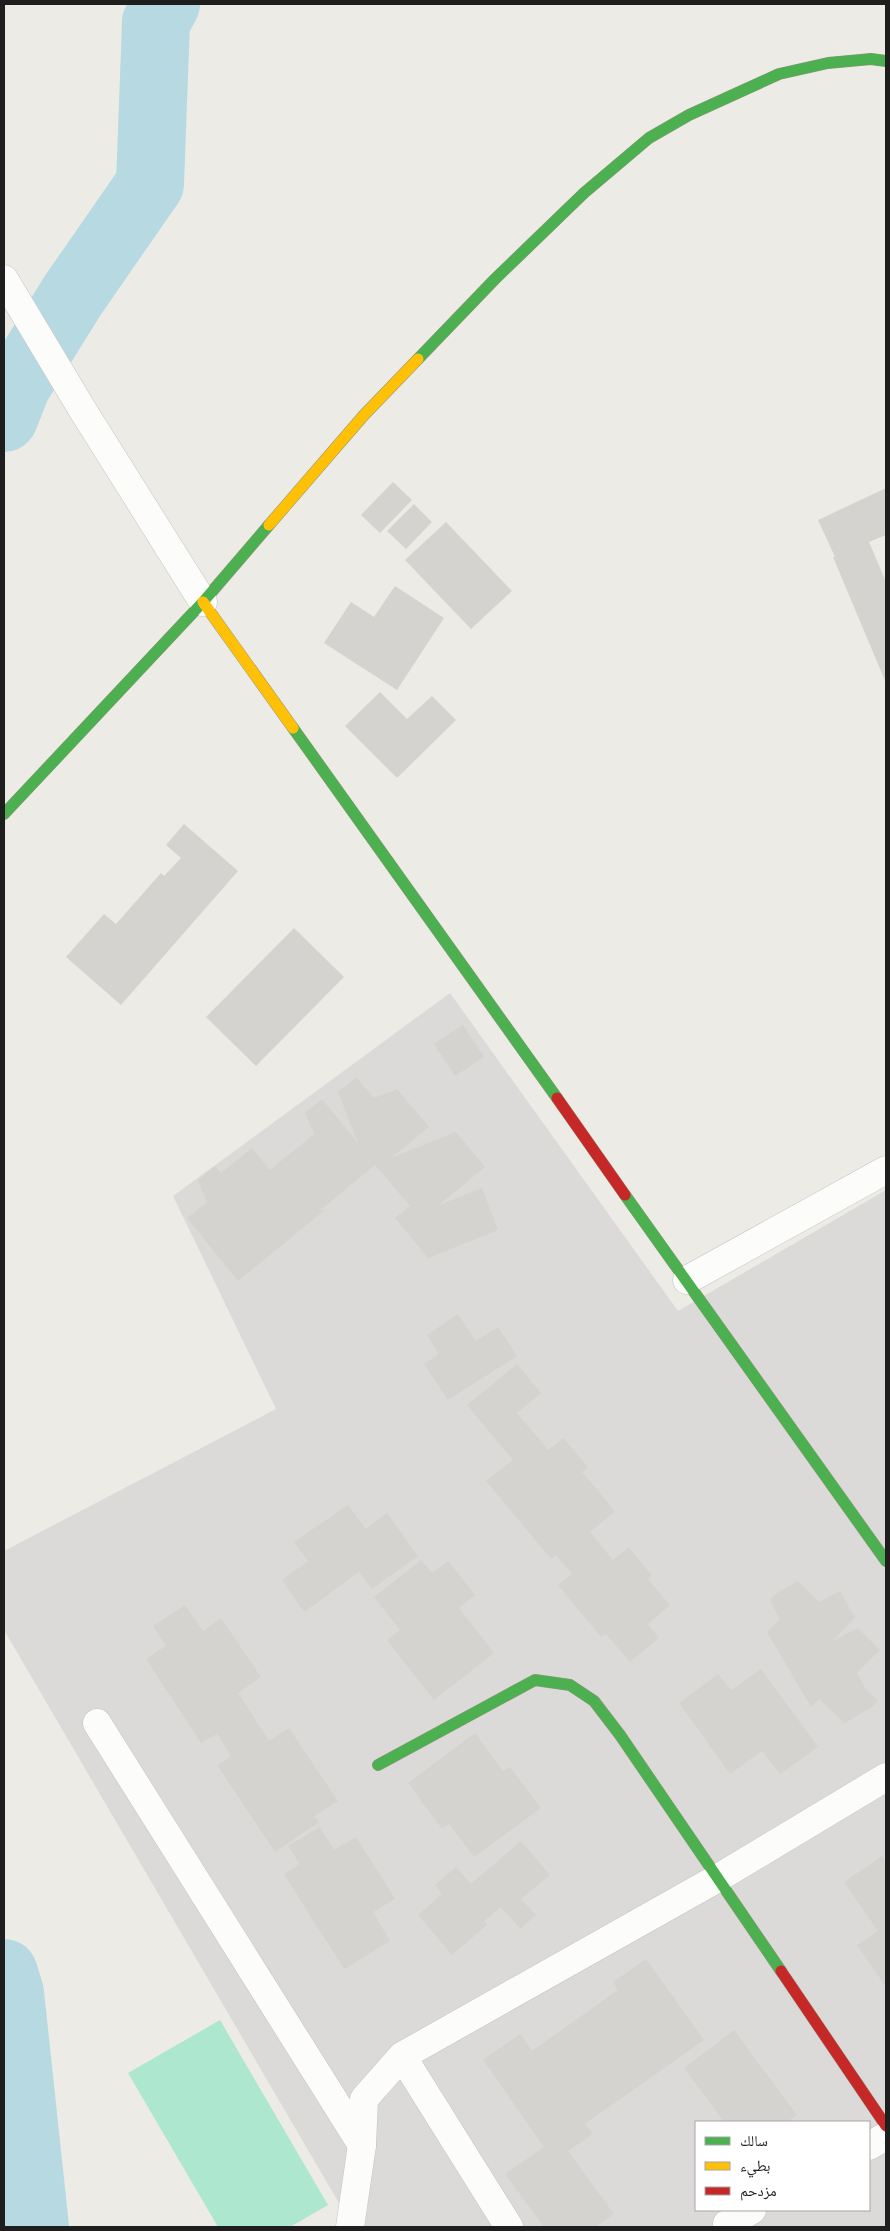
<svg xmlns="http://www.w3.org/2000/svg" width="890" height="2231" viewBox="0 0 890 2231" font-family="'Archivo Narrow','Noto Naskh Arabic',sans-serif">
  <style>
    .residential { fill: #dcdad8; fill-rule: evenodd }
    .pitch { fill: #aee7cf }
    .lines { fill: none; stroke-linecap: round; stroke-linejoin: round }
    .river { stroke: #b7dae2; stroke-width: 68 }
    .building { fill: #d5d3cf }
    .street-casing { stroke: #c5c4c2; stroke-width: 29 }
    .fast-casing { stroke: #95977e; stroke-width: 12 }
    .slow-casing { stroke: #95977e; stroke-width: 12 }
    .jam-casing { stroke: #95977e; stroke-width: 12 }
    .street { stroke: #fcfcfb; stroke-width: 28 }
    .fast { stroke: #4caf50; stroke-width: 11 }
    .slow { stroke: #ffc107; stroke-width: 11 }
    .jam { stroke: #c62828; stroke-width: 11 }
  </style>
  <rect width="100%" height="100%" fill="#edebe6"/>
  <!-- residential -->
  <path class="residential" d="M450 993 678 1311 886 1190V2227H353L4 1630V1551L276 1409 173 1196ZM696 2122H869V2210H696Z"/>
  <!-- pitch -->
  <path class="pitch" d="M220 2020 328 2205 290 2227H218L128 2073Z"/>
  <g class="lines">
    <!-- river -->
    <g class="river">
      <path d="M4 418 17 385 73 295 150 184 156 22 166 4"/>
      <path d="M4 1973 10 1993 35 2227"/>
    </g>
  </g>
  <!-- building -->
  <g class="building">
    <path d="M393 482 412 500 380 533 361 515Z"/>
    <path d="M886 488V535L869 542 886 582V683L833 557H835L818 520Z"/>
    <path d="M414 504 432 522 406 549 387 531Z"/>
    <path d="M446 522 512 591 471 629 405 560Z"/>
    <path d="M395 586 444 618 397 690 324 643 351 602 374 617Z"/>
    <path d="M380 692 407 719 432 696 456 720 397 778 345 726Z"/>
    <path d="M184 824 238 871 121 1005 66 957 104 914 116 924 161 873 164 876 181 858 166 845Z"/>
    <path d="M294 928 344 977 256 1066 206 1017Z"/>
    <path d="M463 1025 484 1057 455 1076 434 1044Z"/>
    <path d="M356 1077 374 1098 397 1089 429 1127 391 1158 456 1132 485 1167 439 1205 482 1188 498 1230 428 1258 395 1218 410 1206 375 1165 319 1211 326 1209 238 1281 187 1218 207 1202 198 1180 215 1166 221 1173 252 1148 270 1170 314 1134 305 1113 322 1099 358 1143 338 1092Z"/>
    <path d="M458 1314 476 1341 498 1327 517 1356 448 1400 424 1364 439 1354 427 1335Z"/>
    <path d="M517 1364 541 1393 517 1413 548 1450 563 1438 588 1467 582 1472 615 1511 590 1532 613 1560 629 1547 652 1576 648 1579 670 1605 648 1624 659 1638 630 1662 606 1634 601 1637 558 1585 572 1574 556 1555 551 1559 486 1481 513 1460 467 1405Z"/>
    <path d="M348 1505 366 1529 387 1513 418 1556 372 1589 359 1572 304 1612 282 1580 308 1561 294 1542Z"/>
    <path d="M421 1560 432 1573 448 1561 475 1595 459 1608 494 1653 434 1700 387 1640 400 1630 374 1597Z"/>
    <path d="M798 1581 819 1602 840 1591 855 1618 831 1642 858 1628 880 1650 857 1673 866 1690 878 1701 872 1707 845 1723 819 1699 811 1707 767 1632 780 1619 770 1600 777 1593Z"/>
    <path d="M185 1605 203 1631 221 1618 261 1677 238 1693 269 1741 289 1728 338 1801 314 1816 319 1822 275 1852 217 1765 231 1756 217 1734 201 1743 146 1659 166 1646 153 1626Z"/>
    <path d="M761 1669 818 1747 780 1774 762 1751 730 1774 679 1703 718 1674 731 1690Z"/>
    <path d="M475 1733 503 1771 510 1767 541 1808 474 1857 449 1824 442 1829 408 1783Z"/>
    <path d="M320 1827 334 1850 356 1837 395 1899 373 1912 390 1941 344 1969 284 1874 300 1864 288 1846Z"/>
    <path d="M521 1841 550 1875 521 1899 536 1915 520 1929 501 1907 484 1921 487 1925 452 1955 418 1915 442 1894 435 1885 456 1867 471 1884Z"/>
    <path d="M882 1856 886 1862V1987L857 1945 878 1931 844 1882Z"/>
    <path d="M646 1959 704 2040 585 2124 593 2134 568 2151 614 2214 595 2227H544L505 2174 544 2147 483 2060 520 2034 532 2051 618 1990 613 1982Z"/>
    <path d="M734 2030 797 2115 787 2122H724L684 2068Z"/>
  </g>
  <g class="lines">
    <defs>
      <g id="street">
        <path d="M4 279 82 409 203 602"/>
        <path d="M687 1280 886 1170"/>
        <path d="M97 1723 362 2145"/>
        <path d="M402 2056 509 2227"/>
        <path d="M869 2146 886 2136"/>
        <path d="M727 2224 752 2210"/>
        <path d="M350 2227 362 2145 364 2099 402 2056 718 1878 886 1777"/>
      </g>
      <g id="fast">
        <path d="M418 359 495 279 584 193 649 138 689 115 779 74 828 63 871 59 886 61"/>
        <path d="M293 728 557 1098"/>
        <path d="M4 814 203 602 269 525"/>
        <path d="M625 1195 886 1561"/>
        <path d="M378 1765 535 1680 570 1685 594 1701 620 1735 781 1971"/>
      </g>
      <g id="slow">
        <path d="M269 525 364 415 418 359"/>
        <path d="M203 602 293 728"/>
      </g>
      <g id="jam">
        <path d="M557 1098 625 1195"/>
        <path d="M781 1971 886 2126"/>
      </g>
    </defs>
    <!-- street casing -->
    <use href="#street" class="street-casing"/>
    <!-- fast casing -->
    <use href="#fast" class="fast-casing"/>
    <!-- slow casing -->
    <use href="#slow" class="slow-casing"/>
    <!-- jam casing -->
    <use href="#jam" class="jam-casing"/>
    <!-- street -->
    <use href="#street" class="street"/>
    <!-- fast -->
    <use href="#fast" class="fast"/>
    <!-- slow -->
    <use href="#slow" class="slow"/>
    <!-- jam -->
    <use href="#jam" class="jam"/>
  </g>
  <!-- border -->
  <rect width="890" height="2231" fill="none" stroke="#1e1e1e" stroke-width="10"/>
  <!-- legend -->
  <rect x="695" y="2121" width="175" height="90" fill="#ffffff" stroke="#a5a5a5"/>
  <rect x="705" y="2137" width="25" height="8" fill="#4caf50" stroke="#a5a5a5"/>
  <text x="740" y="2146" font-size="15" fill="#1e1e1e">سالك</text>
  <rect x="705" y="2162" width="25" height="8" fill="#ffc107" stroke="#a5a5a5"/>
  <text x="740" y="2171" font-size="15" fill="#1e1e1e">بطيء</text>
  <rect x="705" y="2187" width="25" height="8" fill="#c62828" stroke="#a5a5a5"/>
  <text x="740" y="2196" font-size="15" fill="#1e1e1e">مزدحم</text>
</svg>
